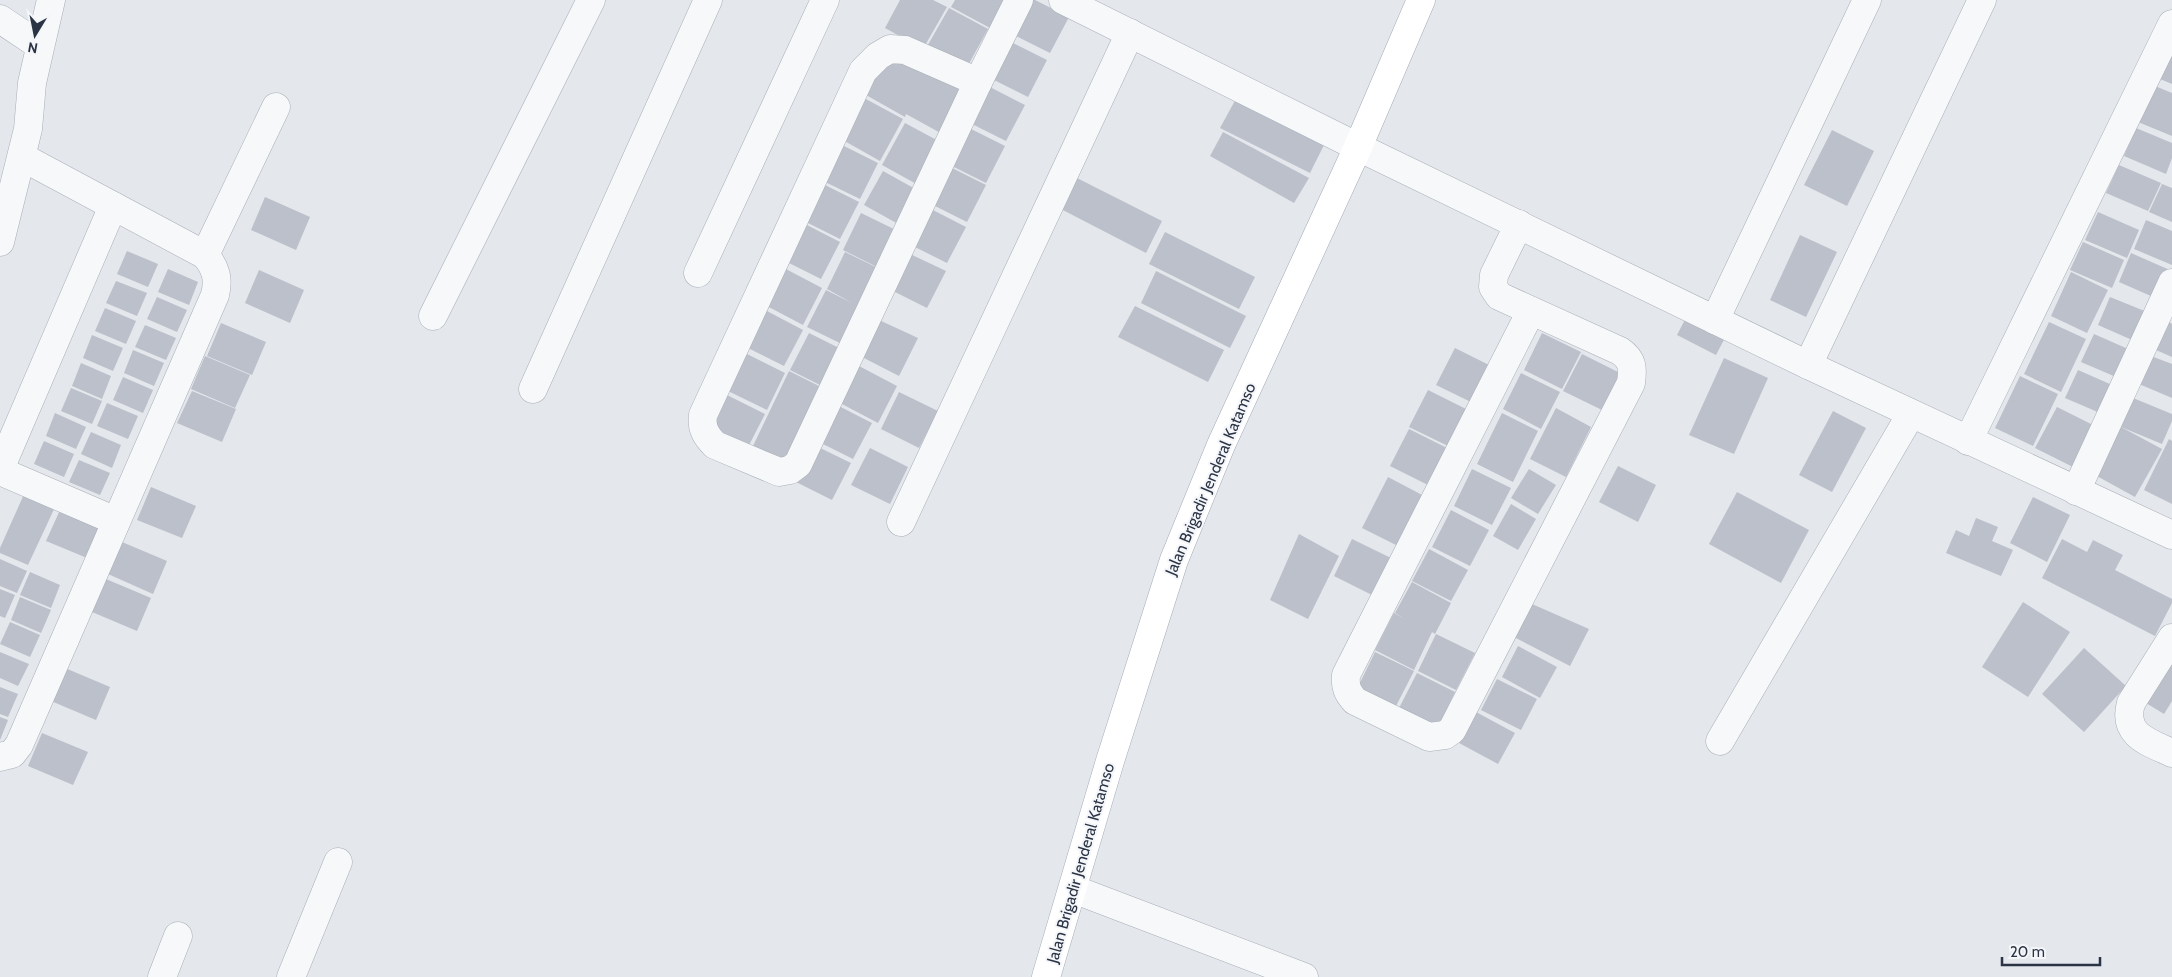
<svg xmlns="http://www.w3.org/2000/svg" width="2172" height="977" viewBox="0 0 2172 977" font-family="Cabin,sans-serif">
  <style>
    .building { fill: #bbc0ca }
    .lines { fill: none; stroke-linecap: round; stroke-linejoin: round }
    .minor-casing { stroke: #a9aeb7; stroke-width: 29 }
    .major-casing { stroke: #a3abb8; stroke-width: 29 }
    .minor { stroke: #f7f8fa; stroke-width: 28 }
    .major { stroke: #fff; stroke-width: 28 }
    .labels { text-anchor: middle; stroke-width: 4; stroke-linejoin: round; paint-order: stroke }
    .street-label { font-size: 16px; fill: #2b3445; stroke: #f4f6f9 }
  </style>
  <rect width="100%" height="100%" fill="#e4e7ec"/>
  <!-- building -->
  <g class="building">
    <path d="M900 0H933L947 7 923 49 885 28Z"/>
    <path d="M955 0H1005L990 28 951 7Z"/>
    <path d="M1029 0H1035L1069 17 1050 53 1012 34Z"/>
    <path d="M949 8 988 29 965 71 925 50Z"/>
    <path d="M1009 41 1047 60 1028 97 990 78Z"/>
    <path d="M2172 52V84L2160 79Z"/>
    <path d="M889 53 930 72 969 94 946 136 906 114 905 117 866 95Z"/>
    <path d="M986 85 1025 105 1006 141 968 122Z"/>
    <path d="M2155 86 2172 93V136L2138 122Z"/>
    <path d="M1237 97 1326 141 1310 173 1220 128Z"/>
    <path d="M864 98 903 119 880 161 841 139Z"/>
    <path d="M905 123 944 144 920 186 882 165Z"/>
    <path d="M967 127 1005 146 986 183 948 164Z"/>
    <path d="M2136 128 2172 143V158L2166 174 2124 156Z"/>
    <path d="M1832 130 1874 151 1847 206 1804 185Z"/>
    <path d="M1223 132 1309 178 1294 203 1210 156Z"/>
    <path d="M840 144 878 163 860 199 821 180Z"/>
    <path d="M2119 165 2161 183 2148 211 2106 193Z"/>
    <path d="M948 166 986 185 967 222 929 203Z"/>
    <path d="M883 171 919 191 900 225 864 205Z"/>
    <path d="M1073 176 1162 221 1146 253 1057 207Z"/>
    <path d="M821 183 859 202 840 239 802 220Z"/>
    <path d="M2162 184 2172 188V222L2149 212Z"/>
    <path d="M265 197 310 217 296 250 251 230Z"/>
    <path d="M927 207 966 227 947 263 909 244Z"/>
    <path d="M2098 212 2139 230 2127 258 2085 240Z"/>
    <path d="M861 213 900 232 881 269 843 250Z"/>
    <path d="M2146 220 2172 231V265L2134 249Z"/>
    <path d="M801 222 840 242 821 279 783 260Z"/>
    <path d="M1165 232 1255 277 1239 309 1149 264Z"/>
    <path d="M1800 235 1837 252 1806 317 1770 300Z"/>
    <path d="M2083 242 2124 260 2112 288 2070 270Z"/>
    <path d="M127 251 158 264 148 287 117 274Z"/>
    <path d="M845 252 884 271 846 346 807 327 826 290 852 303 827 289Z"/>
    <path d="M908 253 946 271 927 308 889 289Z"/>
    <path d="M2131 253 2172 271 2160 300 2119 282Z"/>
    <path d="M784 268 822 288 803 325 765 305Z"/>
    <path d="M168 269 198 282 189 305 158 292Z"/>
    <path d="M259 270 304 290 290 323 245 303Z"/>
    <path d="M1156 271 1246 316 1230 348 1141 303Z"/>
    <path d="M2071 272 2108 290 2087 333 2051 316Z"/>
    <path d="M116 281 147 293 137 316 106 303Z"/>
    <path d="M157 297 187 310 177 332 147 319Z"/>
    <path d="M2110 297 2152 314 2139 343 2098 325Z"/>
    <path d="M1135 306 1224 350 1208 382 1118 337Z"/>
    <path d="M105 308 136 321 126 344 95 331Z"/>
    <path d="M765 310 803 330 784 366 746 347Z"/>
    <path d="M1689 312 1728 332 1716 355 1677 335Z"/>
    <path d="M879 320 918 338 899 376 860 356Z"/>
    <path d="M2049 322 2086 339 2061 392 2024 374Z"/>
    <path d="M2169 322 2172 324V357L2156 350Z"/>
    <path d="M221 323 266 342 252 375 207 356Z"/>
    <path d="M145 325 176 338 166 360 135 347Z"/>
    <path d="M809 333 847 352 828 389 790 370Z"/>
    <path d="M1542 333 1581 352 1562 389 1524 370Z"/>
    <path d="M2094 334 2135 352 2123 380 2081 362Z"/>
    <path d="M92 335 123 348 113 371 83 358Z"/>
    <path d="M1455 348 1493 367 1475 404 1436 385Z"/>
    <path d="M133 350 164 363 154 386 124 373Z"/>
    <path d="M747 354 785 373 767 410 728 391Z"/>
    <path d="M1582 354 1620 373 1602 410 1563 391Z"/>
    <path d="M205 356 250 375 235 408 191 389Z"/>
    <path d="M2151 356 2172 364V398L2139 384Z"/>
    <path d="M1724 358 1768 378 1734 454 1689 435Z"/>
    <path d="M81 363 111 376 102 399 72 386Z"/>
    <path d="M859 366 897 386 878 423 840 403Z"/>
    <path d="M2078 370 2119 388 2107 416 2065 398Z"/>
    <path d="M789 371 827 390 791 466 753 446Z"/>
    <path d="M1521 373 1560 392 1541 429 1503 409Z"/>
    <path d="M2020 376 2058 394 2033 446 1995 428Z"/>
    <path d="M123 377 153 390 143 413 113 400Z"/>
    <path d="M71 388 102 401 92 424 61 411Z"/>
    <path d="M1428 390 1466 409 1448 446 1409 427Z"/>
    <path d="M192 391 236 409 222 442 177 423Z"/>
    <path d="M899 392 938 411 919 448 881 429Z"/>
    <path d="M727 395 765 414 746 451 708 432Z"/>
    <path d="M2133 398 2172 414V421L2162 444 2121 427Z"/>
    <path d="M107 403 138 416 128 439 97 426Z"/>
    <path d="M833 403 872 423 853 459 815 440Z"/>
    <path d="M2057 407 2097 427 2075 468 2035 448Z"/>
    <path d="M1556 408 1591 427 1566 477 1530 459Z"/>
    <path d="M1833 411 1866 428 1832 492 1799 475Z"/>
    <path d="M55 413 86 427 76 449 46 436Z"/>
    <path d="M1502 413 1538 431 1513 482 1477 464Z"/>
    <path d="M2121 427 2162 449 2135 497 2095 475Z"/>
    <path d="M1409 429 1447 448 1428 485 1390 466Z"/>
    <path d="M91 432 121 445 112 468 81 454Z"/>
    <path d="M2169 439 2172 441V504L2144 490Z"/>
    <path d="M44 441 74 454 64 477 34 464Z"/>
    <path d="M812 444 851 463 832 500 794 481Z"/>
    <path d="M870 448 908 467 890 504 851 485Z"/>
    <path d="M79 460 110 473 100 495 69 482Z"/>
    <path d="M1618 466 1656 485 1638 522 1599 502Z"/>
    <path d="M1472 469 1511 488 1492 525 1454 506Z"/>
    <path d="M1529 469 1556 485 1538 514 1511 498Z"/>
    <path d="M1388 477 1424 496 1398 546 1362 528Z"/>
    <path d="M151 487 196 506 182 538 137 520Z"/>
    <path d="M25 492 56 505 28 565 0 553V548Z"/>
    <path d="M1737 492 1809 530 1781 583 1709 544Z"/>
    <path d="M2033 497 2070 515 2047 562 2010 543Z"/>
    <path d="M1511 504 1536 519 1518 550 1493 536Z"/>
    <path d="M61 508 101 526 87 558 46 541Z"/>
    <path d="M1451 510 1489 530 1470 566 1432 547Z"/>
    <path d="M1976 518 1998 527 1992 541 2013 550 2001 576 1946 553 1956 530 1969 536Z"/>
    <path d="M1299 534 1339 556 1308 619 1270 600Z"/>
    <path d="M1352 539 1391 558 1372 595 1334 576Z"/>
    <path d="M2062 539 2087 552 2093 540 2123 555 2115 570 2172 599V603L2155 636 2042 578Z"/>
    <path d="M122 542 167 561 153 594 108 574Z"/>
    <path d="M1429 549 1468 570 1451 601 1412 581Z"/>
    <path d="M0 559 27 571 17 593 0 586Z"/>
    <path d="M30 572 60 585 51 608 20 595Z"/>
    <path d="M106 579 151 598 137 631 92 612Z"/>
    <path d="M1412 582 1451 603 1435 634 1432 632 1414 670 1375 650 1394 613 1405 619 1395 613Z"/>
    <path d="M0 589 15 595 5 618 0 616Z"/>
    <path d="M20 597 51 610 41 633 11 620Z"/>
    <path d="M2023 602 2070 632 2028 697 1982 667Z"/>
    <path d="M1532 604 1589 629 1570 666 1514 637Z"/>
    <path d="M10 622 40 635 30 657 0 644Z"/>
    <path d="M1436 634 1475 653 1456 690 1418 671Z"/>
    <path d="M1518 646 1557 667 1540 698 1502 677Z"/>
    <path d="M2084 648 2126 686 2084 732 2042 694Z"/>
    <path d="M2172 648V701L2164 714 2141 700Z"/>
    <path d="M0 652 29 664 18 686 0 678Z"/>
    <path d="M1375 652 1414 671 1395 708 1357 689Z"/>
    <path d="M65 668 110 687 96 720 51 701Z"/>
    <path d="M1417 673 1455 692 1437 730 1398 710Z"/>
    <path d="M1497 679 1537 699 1521 730 1481 710Z"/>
    <path d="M0 687 18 694 8 717 0 714Z"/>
    <path d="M1476 712 1515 733 1498 764 1459 743Z"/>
    <path d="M0 717 8 720 0 740Z"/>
    <path d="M42 733 88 752 73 785 28 766Z"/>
  </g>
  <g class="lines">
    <defs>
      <g id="minor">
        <path d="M1063 0 1358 147 1808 365 2172 535"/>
        <path d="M0 19 39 45"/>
        <path d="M890 49 905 50 978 82 798 464 790 470 779 472 715 445C706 436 701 428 703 415L863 71 878 56Z"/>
        <path d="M978 82 1019 0"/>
        <path d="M1519 224 1494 275 1493 287 1499 296 1620 351C1633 360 1633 368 1631 383L1452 730 1445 735 1429 737 1355 701C1347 692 1345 687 1346 675L1531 311"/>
        <path d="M0 242 28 129 32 83 51 0"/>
        <path d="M205 255 276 107"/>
        <path d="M698 273 825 0"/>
        <path d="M433 316 591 0"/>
        <path d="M1715 320 1867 0"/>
        <path d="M1808 365 1982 0"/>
        <path d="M533 389 708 0"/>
        <path d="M1968 441 2172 24"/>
        <path d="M0 469 113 206"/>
        <path d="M0 471 116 521"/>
        <path d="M2076 491 2172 283"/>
        <path d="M901 522 1130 33"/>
        <path d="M2172 638 2131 703C2122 735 2148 742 2172 753"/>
        <path d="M1720 741 1911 414"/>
        <path d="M0 757 12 754 19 745 215 295C219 279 216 268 205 255L22 157"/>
        <path d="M1073 889 1304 977"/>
        <path d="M162 977 178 936"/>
        <path d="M291 977 338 862"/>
      </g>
      <path id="major" d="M1046 977 1110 761 1174 560 1221 445 1358 147 1421 0"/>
    </defs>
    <!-- minor casing -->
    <use href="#minor" class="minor-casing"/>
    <!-- major casing -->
    <use href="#major" class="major-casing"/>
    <!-- minor -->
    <use href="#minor" class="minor"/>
    <!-- major -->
    <use href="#major" class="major"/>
  </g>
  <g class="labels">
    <!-- street labels -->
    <g class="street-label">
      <text transform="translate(1210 479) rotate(-67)" y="6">Jalan Brigadir Jenderal Katamso</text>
      <text transform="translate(1080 863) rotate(-74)" y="6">Jalan Brigadir Jenderal Katamso</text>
    </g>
  </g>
  <!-- north arrow -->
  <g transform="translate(35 35) rotate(190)" stroke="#f4f6f9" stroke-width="4" paint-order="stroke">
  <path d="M0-4L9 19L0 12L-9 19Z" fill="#2b3445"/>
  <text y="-8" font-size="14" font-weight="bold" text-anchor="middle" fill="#2b3445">N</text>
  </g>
  <!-- scale -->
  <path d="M2002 957v8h98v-8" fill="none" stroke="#2b3445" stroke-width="2.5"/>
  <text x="2010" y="957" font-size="15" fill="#2b3445" stroke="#f4f6f9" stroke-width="4" paint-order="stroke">20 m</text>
</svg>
